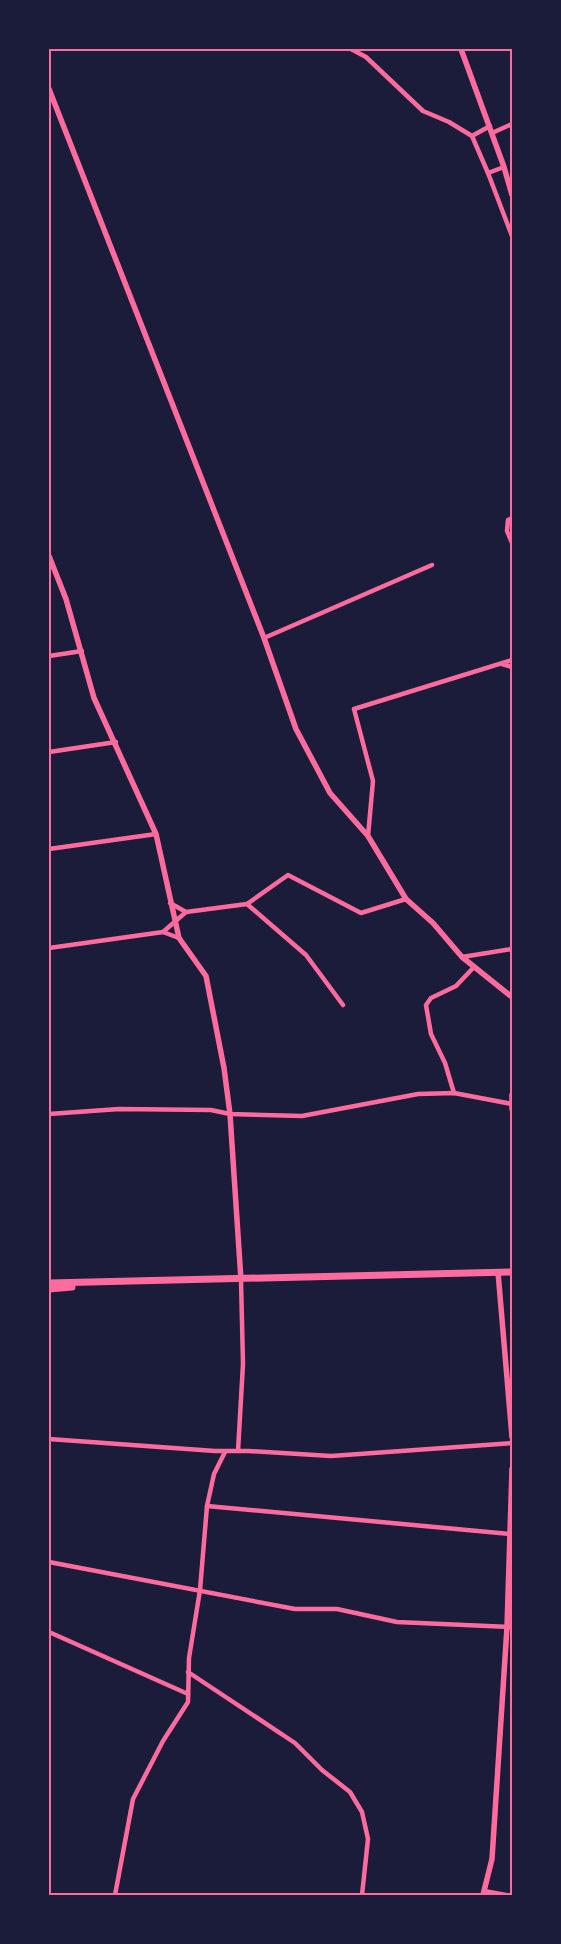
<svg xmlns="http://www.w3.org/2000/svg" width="561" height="1944" viewBox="0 0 561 1944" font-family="Montserrat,sans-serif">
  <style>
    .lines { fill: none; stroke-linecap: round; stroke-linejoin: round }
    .minor { stroke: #ff6b9d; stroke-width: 4.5 }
    .tertiary { stroke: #ff6b9d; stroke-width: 5.5 }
    .primary { stroke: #ff6b9d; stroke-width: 7 }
    .neatline { fill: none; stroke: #ff6b9d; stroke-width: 2 }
  </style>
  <rect width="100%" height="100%" fill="#1b1b3a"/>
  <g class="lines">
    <!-- minor -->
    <g class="minor">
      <path d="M351 49 366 57 423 111 449 122 472 136"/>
      <path d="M492 133 512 124"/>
      <path d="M504 167 488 173 512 236"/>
      <path d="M488 173 472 136 490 126"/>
      <path d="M512 518 508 520 507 531 512 543"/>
      <path d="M264 638 432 565"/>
      <path d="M49 656 82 651"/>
      <path d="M502 664 512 667"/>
      <path d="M49 752 116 742"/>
      <path d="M368 836 373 781 354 709 512 660"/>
      <path d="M49 849 156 834"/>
      <path d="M170 903 186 912"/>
      <path d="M247 904 306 955 343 1005"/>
      <path d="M163 932 179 938"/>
      <path d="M49 948 163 932 186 912 247 904 288 875 361 913 406 899"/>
      <path d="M462 957 512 949"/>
      <path d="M454 1093 445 1063 431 1034 426 1005 431 998 456 986 474 967"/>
      <path d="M49 1114 119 1109 211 1110 230 1114 302 1116 418 1094 454 1093 512 1104"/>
      <path d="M49 1439 215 1451H249L331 1456 512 1443"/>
      <path d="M238 1451 243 1364 241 1280"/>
      <path d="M207 1506 511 1534"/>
      <path d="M49 1562 295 1609H337L397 1622 512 1627"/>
      <path d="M49 1632 188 1694"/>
      <path d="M188 1672 295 1743 322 1770 350 1792 362 1812 368 1839 362 1895"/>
      <path d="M484 1891 506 1895"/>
      <path d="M115 1895 133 1799 163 1741 188 1702 189 1658 200 1590 207 1506 214 1474 225 1452"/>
    </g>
    <!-- tertiary -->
    <g class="tertiary">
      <path d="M461 49 504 167 512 195"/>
      <path d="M49 89 264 638 296 729 330 793 368 836 406 899 433 923 462 957 512 997"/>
      <path d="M49 556 66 599 94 698 156 834 179 938 206 976 224 1068 230 1114 241 1280"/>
      <path d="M512 1095V1109"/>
      <path d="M498 1272 512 1437"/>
      <path d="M483 1895 492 1859 507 1627 512 1469"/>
    </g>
    <!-- primary -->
    <g class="primary">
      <path d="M49 1283 512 1272"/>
      <path d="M49 1289 72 1287"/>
    </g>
  </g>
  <!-- border -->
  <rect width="561" height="1944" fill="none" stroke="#1b1b3a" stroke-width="100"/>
  <rect x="50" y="50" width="461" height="1844" class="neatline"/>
</svg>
